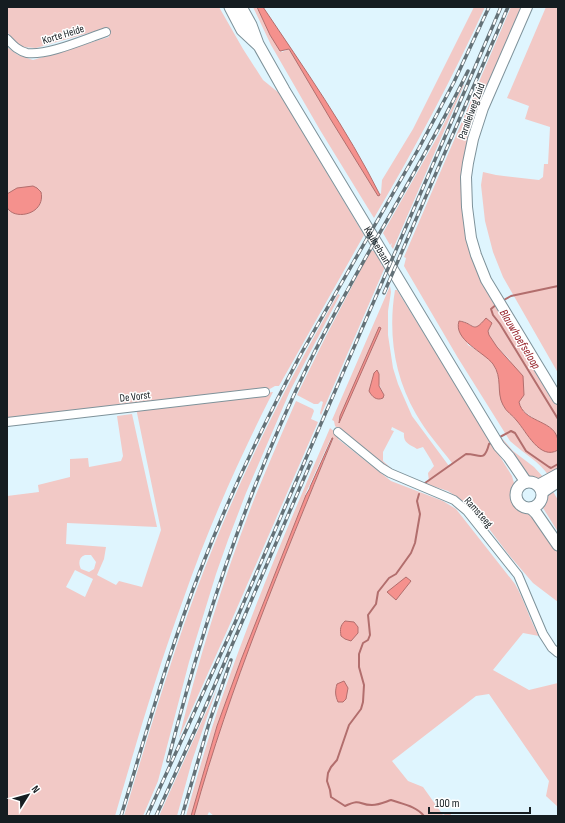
<svg xmlns="http://www.w3.org/2000/svg" width="565" height="823" viewBox="0 0 565 823" font-family="'Sofia Sans Condensed',sans-serif">
  <style>
    .green { fill: #f2c9c6; fill-rule: evenodd }
    .water { fill: #f5918d; stroke: #b26e6d }
    .lines { fill: none; stroke-linecap: round; stroke-linejoin: round }
    .stream { stroke: #b26e6d; stroke-width: 2 }
    .minor-casing { stroke: #7e929a; stroke-width: 10 }
    .tertiary-casing { stroke: #7e929a; stroke-width: 12 }
    .secondary-casing { stroke: #7e929a; stroke-width: 13 }
    .minor { stroke: #fff; stroke-width: 8 }
    .tertiary { stroke: #fff; stroke-width: 10 }
    .secondary { stroke: #fff; stroke-width: 11 }
    .rail-casing { stroke: #647177; stroke-width: 3.5 }
    .rail { stroke: #fff; stroke-width: 2; stroke-dasharray: 6; stroke-linecap: butt }
    .labels { text-anchor: middle; stroke-width: 3; stroke-linejoin: round; paint-order: stroke }
    .street-label { font-size: 11px; fill: #151d21; stroke: #fff }
    .water-label { font-size: 12px; font-style: italic; fill: #952028; stroke: #fff }
  </style>
  <rect width="100%" height="100%" fill="#dff5fe"/>
  <!-- green -->
  <g class="green">
    <path d="M7 7H219L243 49 263 80 279 93 364 235 279 386H275L268 390 7 418V47L18 55 33 60 109 37 106 28 36 48 22 47 13 42 7 31Z"/>
    <path d="M253 7H257L270 35 282 52 289 49 331 120 378 196 381 193 382 180 413 129 474 7H485C452 79 414 150 374 218L320 130 271 45Z"/>
    <path d="M511 7H524L478 112 465 221 508 323 558 405V439L557 436 521 409 510 360 497 347 488 333 491 323 486 318 479 326 475 327 463 321H459L468 345 485 355 494 365 499 376 501 399 503 406 518 421 524 431 554 452 558 450V471L549 476C539 461 523 453 510 441L458 358 404 266 406 258 404 257Z"/>
    <path d="M546 7H558V373L503 277 493 252 485 221 481 185 483 172 496 175 539 180 543 177 544 164H548L550 127 525 119 529 106 507 98Z"/>
    <path d="M463 85H464L393 249 391 246 392 243 390 245 383 233 439 134Z"/>
    <path d="M374 249 382 263 381 266 383 264 385 267 321 415 320 413 323 402 321 401 318 404H314L297 395 326 336 371 250 373 251Z"/>
    <path d="M390 286 391 292 388 311V335L393 368 398 384 412 416 449 466 452 463C440 447 426 432 416 414 394 376 388 333 395 290H397L512 476 514 483 512 493 514 504 520 509 529 512 558 548V602L533 583 509 555 474 509 448 491 426 484 429 481 428 473 434 466 431 460 423 447 417 449C409 444 403 443 404 433L392 427 391 430 394 431 383 452V461L392 469 389 471 335 426 334 421 332 420ZM379 327 380 330 339 422 340 416ZM379 384 384 395 381 399 370 394Z"/>
    <path d="M338 294 340 295 290 391 246 493 228 540 216 574 189 662 158 781 143 816H124C152 723 179 630 216 540 251 454 292 375 338 294Z"/>
    <path d="M273 392C239 459 208 528 183 600 157 671 136 744 115 816H7V496L39 492 38 485 70 477V459L88 458 89 467 121 461 123 456 117 416 132 414 157 527 67 523 66 544 106 547 104 559 97 575 116 585 119 581 142 587 161 530 136 408ZM85 555H91L96 562 94 569 89 572 81 569C78 563 79 557 85 555ZM75 570 93 579 85 597 66 587Z"/>
    <path d="M296 401 313 409 314 411 311 419 318 422 230 624 179 738C199 658 224 576 255 497 268 465 282 433 296 401Z"/>
    <path d="M330 428 340 436 338 439 391 481 443 501 456 509 515 584C525 601 529 619 539 636L523 633 493 670 529 690 558 683V807L546 796 549 781 489 694 476 696 392 761 408 781 423 787 443 815 449 812 452 816H214L209 812 207 816H194C230 686 282 563 333 439L331 438 305 495H306L241 660 217 726 191 816H186C198 773 210 731 225 689 256 600 293 514 330 428Z"/>
    <path d="M501 437 513 451 534 467 544 478C525 488 509 450 501 437Z"/>
    <path d="M551 488 558 500V532L543 508 546 494Z"/>
    <path d="M217 688 192 761 177 816H159Z"/>
  </g>
  <!-- water -->
  <g class="water">
    <path d="M257 7H263C304 68 347 129 380 195L378 196 331 120 289 49 280 51 270 35Z"/>
    <path d="M33 186 37 188 41 192C46 215 13 221 7 207 6 204 7 198 7 194L17 188Z"/>
    <path d="M486 318 492 323 488 331 489 335 497 347 523 376 524 395 519 402C523 422 552 420 557 437 559 441 558 446 558 450 540 461 526 431 517 421 513 415 506 412 503 405 496 392 503 378 493 364 484 352 453 340 459 321 475 323 472 335 486 318Z"/>
    <path d="M379 327 381 328 339 423 340 416Z"/>
    <path d="M377 370 379 374V386L384 395 383 398C377 401 372 397 369 391L374 373Z"/>
    <path d="M332 438H333C282 563 230 686 194 816H191L217 726 241 660 306 495 310 488V487Z"/>
    <path d="M406 577 411 581 396 600 387 592Z"/>
    <path d="M345 621 354 622 358 627V633L351 641 345 639 341 636C340 629 340 626 345 621Z"/>
    <path d="M344 681 348 688 346 699 343 702H338C335 695 335 691 337 684Z"/>
  </g>
  <g class="lines">
    <!-- stream -->
    <g class="stream">
      <path d="M502 301 511 296 558 286"/>
      <path d="M497 304 491 309 493 315 500 324 558 419"/>
      <path d="M498 438 511 431 515 433 526 451 549 467 551 468 558 464"/>
      <path d="M425 483 466 454C480 454 484 463 489 444L493 442"/>
      <path d="M419 494 417 501 420 514 415 543 411 553 396 574 389 578 378 592 376 604 368 615 370 635 368 640 363 643 359 654V667L364 685 363 702 361 709 349 725 337 760 331 767 328 773 327 781 330 790 331 797 345 806C362 798 358 805 372 805 379 805 385 802 391 800 402 804 416 806 424 816"/>
    </g>
    <defs>
      <g id="minor">
        <path d="M7 39C13 45 18 51 27 53 47 56 85 39 106 32"/>
        <path d="M7 422 265 392"/>
        <path d="M338 432 382 468 390 473 454 500 467 511 518 575 543 634 552 648 558 653"/>
      </g>
      <g id="tertiary">
        <path d="M527 7 483 108 473 139 468 163 466 177 467 207 471 238 476 255 486 280 558 399"/>
        <path d="M538 485 558 474"/>
        <path d="M542 493 558 482"/>
      </g>
      <g id="secondary">
        <path d="M230 7 242 30 257 44"/>
        <path id="s1" d="M241 7 251 25 258 44 284 90 499 446 509 457 526 482"/>
        <circle cx="529" cy="495" r="13"/>
        <path d="M531 508 536 513 558 545"/>
      </g>
    </defs>
    <!-- minor casing -->
    <use href="#minor" class="minor-casing"/>
    <!-- tertiary casing -->
    <use href="#tertiary" class="tertiary-casing"/>
    <!-- secondary casing -->
    <use href="#secondary" class="secondary-casing"/>
    <!-- minor -->
    <use href="#minor" class="minor"/>
    <!-- tertiary -->
    <use href="#tertiary" class="tertiary"/>
    <!-- secondary -->
    <use href="#secondary" class="secondary"/>
    <defs>
      <g id="rail">
        <path d="M384 293 508 7"/>
        <path d="M168 761C203 623 247 489 310 361 359 262 420 170 468 71"/>
        <path d="M121 816C146 734 169 651 200 571 229 496 264 423 302 352L419 148 454 82 489 7"/>
        <path d="M147 816 234 625 501 7"/>
        <path d="M156 816 201 717 311 462"/>
        <path d="M182 816 209 723 231 660"/>
      </g>
    </defs>
    <!-- rail casing -->
    <use href="#rail" class="rail-casing"/>
    <!-- rail -->
    <use href="#rail" class="rail"/>
  </g>
  <g class="labels">
    <!-- street labels -->
    <g class="street-label">
      <text transform="translate(63 34) rotate(-17)" y="4">Korte Heide</text>
      <text transform="translate(471 111) rotate(-70)" y="4">Parallelweg Zuid</text>
      <text dy="4" stroke="none"><textPath href="#s1" startOffset="275">Keulsebaan</textPath></text>
      <text transform="translate(135 396) rotate(-7)" y="4">De Vorst</text>
      <text transform="translate(479 512) rotate(48)" y="4">Ramsteeg</text>
    </g>
    <!-- water labels -->
    <g class="water-label">
      <text transform="translate(520 339) rotate(59)" y="4">Blauwhoefseloop</text>
    </g>
  </g>
  <!-- border -->
  <rect width="565" height="823" fill="none" stroke="#151d21" stroke-width="16"/>
  <!-- north arrow -->
  <g transform="translate(28 795) rotate(53)" stroke="#ffffff" stroke-width="3" paint-order="stroke">
  <path d="M0-3L7 15L0 10L-7 15Z" fill="#151d21"/>
  <text y="-6" font-size="11" font-weight="bold" text-anchor="middle" fill="#151d21">N</text>
  </g>
  <!-- scale -->
  <path d="M429 807v6h101v-6" fill="none" stroke="#151d21" stroke-width="2"/>
  <text x="435" y="807" font-size="12" fill="#151d21" stroke="#ffffff" stroke-width="3" paint-order="stroke">100 m</text>
</svg>
